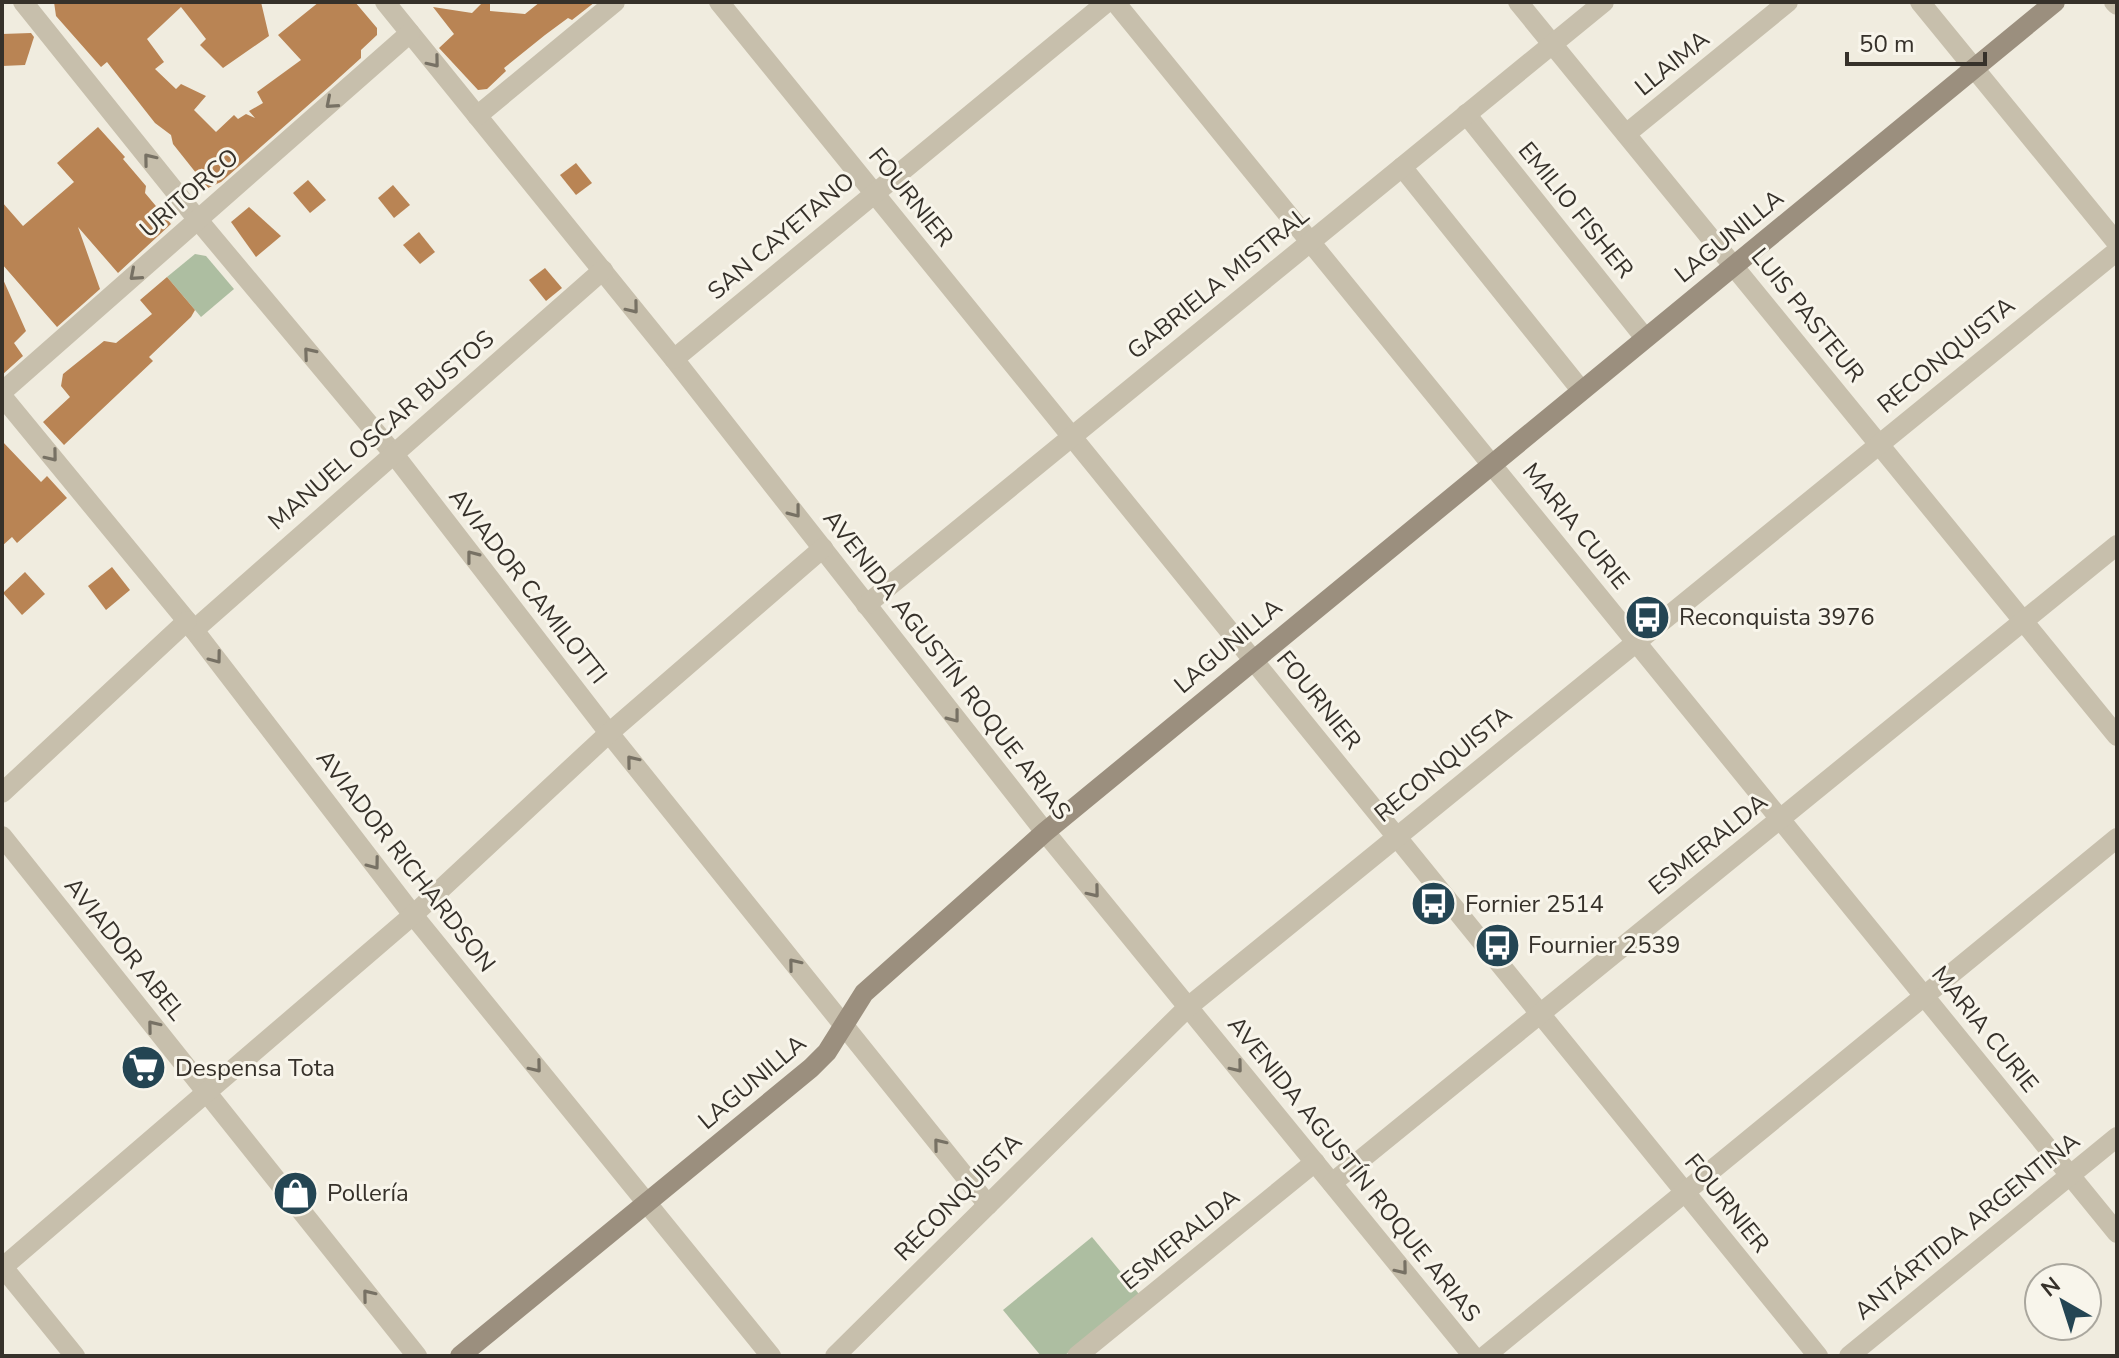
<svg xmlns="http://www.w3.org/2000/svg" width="2119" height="1358" viewBox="0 0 2119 1358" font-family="'Nunito Sans',sans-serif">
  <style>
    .green { fill: #adbea1 }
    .building { fill: #b98454 }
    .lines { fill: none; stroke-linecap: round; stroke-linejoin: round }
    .minor { stroke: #c7bfac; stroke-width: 20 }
    .secondary { stroke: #9b8f7e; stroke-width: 20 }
    .oneway { stroke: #777164 }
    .labels { text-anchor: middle; stroke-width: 6; stroke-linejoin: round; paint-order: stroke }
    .street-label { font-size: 24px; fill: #36312a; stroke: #f8f5eb }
    .poi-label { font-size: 24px; fill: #36312a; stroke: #f8f5eb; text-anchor: start }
  </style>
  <rect width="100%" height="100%" fill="#f0ecdf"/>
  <!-- green -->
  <g class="green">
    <path d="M195 254 206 256 234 289 201 317 167 277Z"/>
    <path d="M1092 1237 1139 1294 1064 1356H1041L1003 1310Z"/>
  </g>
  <!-- building -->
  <g class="building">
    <path d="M54 2H261L269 36 223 68 200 45 206 39 181 7 147 39 164 62 155 69 176 89 181 84 206 96 194 110 216 132 234 115 238 119 246 114 255 118 249 111 263 103 257 92 301 60 278 35 319 2H355L377 28V35L361 50V58L330 86 221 182 208 188 173 144 171 135 155 123 107 62 101 67 56 16Z"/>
    <path d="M483 2H490V11L525 14 540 2H595L572 20 568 18 545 35 504 68 506 71 487 89 478 90 439 48 454 34 433 7 472 13Z"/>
    <path d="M31 33 34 37 25 65 2 66V34Z"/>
    <path d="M98 127 125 157 123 159 146 186 145 193 171 224 118 273 78 227 100 289 57 327 2 264V202L23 226 74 182 57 163Z"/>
    <path d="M576 163 592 183 576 195 560 175Z"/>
    <path d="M308 180 326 200 310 213 293 193Z"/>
    <path d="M393 185 410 205 394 218 378 198Z"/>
    <path d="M249 207 281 236 256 257 231 222Z"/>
    <path d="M419 232 435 252 420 264 403 245Z"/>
    <path d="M545 268 562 288 546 301 529 280Z"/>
    <path d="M2 277 26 331 14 343 23 356 2 375Z"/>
    <path d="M167 277 195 310 191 317 149 357 153 361 64 445 43 422 70 397 61 386 63 374 104 341 116 343 152 314 140 300Z"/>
    <path d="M2 441 41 482 47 476 67 498 17 543 12 537 2 546Z"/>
    <path d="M112 567 130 590 106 610 88 586Z"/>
    <path d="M25 572 45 594 22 615 3 593Z"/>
  </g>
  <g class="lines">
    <!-- minor -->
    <g class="minor">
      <path d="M23 2 198 220 393 453 609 733 988 1205"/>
      <path d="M385 2 674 359 1045 832 1473 1356"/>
      <path d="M719 2 1818 1356"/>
      <path d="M1115 2 2117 1233"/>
      <path d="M1518 2 2117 736"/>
      <path d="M1920 2 2117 243"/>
      <path d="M2114 2 2117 5"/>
      <path d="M1466 114 1645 338"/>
      <path d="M477 116 615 2"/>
      <path d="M1626 134 1788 2"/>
      <path d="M1402 167 1581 390"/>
      <path d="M674 359 1107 2"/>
      <path d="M2 392 410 33"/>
      <path d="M2 396 187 621 413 915 771 1356"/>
      <path d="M866 605 1604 2"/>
      <path d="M194 630 603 270"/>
      <path d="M2 793 187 621"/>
      <path d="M2 836 417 1356"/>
      <path d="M1332 1183 2117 545"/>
      <path d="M2 1266 75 1356"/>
      <path d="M3 1267 413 915 609 733 823 548"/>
      <path d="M835 1356 1188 1007 2117 251"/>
      <path d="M1077 1356 1315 1162"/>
      <path d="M1485 1356 2117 838"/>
      <path d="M1849 1356 2117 1137"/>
    </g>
    <!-- secondary -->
    <path class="secondary" d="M460 1356 811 1068 827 1052 864 993 1045 832 2055 2"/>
  </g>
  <!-- one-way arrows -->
  <defs><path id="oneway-chevron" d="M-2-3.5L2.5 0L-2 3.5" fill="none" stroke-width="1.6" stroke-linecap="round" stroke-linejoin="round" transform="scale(2)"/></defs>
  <g class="oneway">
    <use href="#oneway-chevron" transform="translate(434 62) rotate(51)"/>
    <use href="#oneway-chevron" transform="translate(331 103) rotate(139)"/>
    <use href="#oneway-chevron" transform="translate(149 159) rotate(-129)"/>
    <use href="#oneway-chevron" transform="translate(135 275) rotate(139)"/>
    <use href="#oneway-chevron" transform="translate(633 308) rotate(51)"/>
    <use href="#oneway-chevron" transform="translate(309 353) rotate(-130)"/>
    <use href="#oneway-chevron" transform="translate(52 456) rotate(51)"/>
    <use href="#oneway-chevron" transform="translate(795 512) rotate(52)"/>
    <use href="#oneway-chevron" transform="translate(472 556) rotate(-128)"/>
    <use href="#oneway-chevron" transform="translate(216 658) rotate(53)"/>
    <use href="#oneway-chevron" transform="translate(954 717) rotate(52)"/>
    <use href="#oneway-chevron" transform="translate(632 761) rotate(-129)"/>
    <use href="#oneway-chevron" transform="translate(374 864) rotate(53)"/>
    <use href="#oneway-chevron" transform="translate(1094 892) rotate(51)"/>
    <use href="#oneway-chevron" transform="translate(794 964) rotate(-129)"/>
    <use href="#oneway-chevron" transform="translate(153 1026) rotate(-129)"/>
    <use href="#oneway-chevron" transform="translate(536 1067) rotate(51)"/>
    <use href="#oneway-chevron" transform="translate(1237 1067) rotate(51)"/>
    <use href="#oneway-chevron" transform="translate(939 1144) rotate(-129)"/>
    <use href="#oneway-chevron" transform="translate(1402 1269) rotate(51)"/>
    <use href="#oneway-chevron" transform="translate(368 1295) rotate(-129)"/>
  </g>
  <!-- icons -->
  <defs>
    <symbol id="bus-disc" viewBox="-11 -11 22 22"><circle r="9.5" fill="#244553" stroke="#f8f5eb"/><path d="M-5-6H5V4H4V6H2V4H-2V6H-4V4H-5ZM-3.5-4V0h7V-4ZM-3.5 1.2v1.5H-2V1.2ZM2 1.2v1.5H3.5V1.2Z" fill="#fff"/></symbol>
    <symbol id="supermarket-disc" viewBox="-11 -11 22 22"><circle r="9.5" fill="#244553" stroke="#f8f5eb"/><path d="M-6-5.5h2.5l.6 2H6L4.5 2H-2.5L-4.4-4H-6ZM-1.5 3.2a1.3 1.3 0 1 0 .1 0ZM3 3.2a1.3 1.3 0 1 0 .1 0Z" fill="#fff"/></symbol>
    <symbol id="shop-disc" viewBox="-11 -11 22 22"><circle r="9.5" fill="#244553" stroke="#f8f5eb"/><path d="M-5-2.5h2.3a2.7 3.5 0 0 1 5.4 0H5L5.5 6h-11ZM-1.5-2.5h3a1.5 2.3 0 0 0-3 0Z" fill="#fff"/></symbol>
  </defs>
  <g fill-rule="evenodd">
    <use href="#bus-disc" x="1622" y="592" width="51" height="51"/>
    <use href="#bus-disc" x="1408" y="878" width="51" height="51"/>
    <use href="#bus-disc" x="1472" y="920" width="51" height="51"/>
    <use href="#supermarket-disc" x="118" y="1042" width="51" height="51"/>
    <use href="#shop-disc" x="270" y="1168" width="51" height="51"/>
  </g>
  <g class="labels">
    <!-- street labels -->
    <g class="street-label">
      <text transform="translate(1672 63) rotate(-39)" y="8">LLAIMA</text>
      <text transform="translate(189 193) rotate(-41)" y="8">URITORCO</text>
      <text transform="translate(911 197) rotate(51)" y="8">FOURNIER</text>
      <text transform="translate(1576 210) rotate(51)" y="8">EMILIO FISHER</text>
      <text transform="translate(781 236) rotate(-40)" y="8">SAN CAYETANO</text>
      <text transform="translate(1729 236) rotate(-39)" y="8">LAGUNILLA</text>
      <text transform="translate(1218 283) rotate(-39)" y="8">GABRIELA MISTRAL</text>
      <text transform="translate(1808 315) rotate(51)" y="8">LUIS PASTEUR</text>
      <text transform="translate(1946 355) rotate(-39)" y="8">RECONQUISTA</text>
      <text transform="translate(381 430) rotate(-41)" y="8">MANUEL OSCAR BUSTOS</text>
      <text transform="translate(1576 526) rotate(51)" y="8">MARIA CURIE</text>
      <text transform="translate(528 586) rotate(52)" y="8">AVIADOR CAMILOTTI</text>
      <text transform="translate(1228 646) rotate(-40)" y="8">LAGUNILLA</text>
      <text transform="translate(947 665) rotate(52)" y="8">AVENIDA AGUSTÍN ROQUE ARIAS</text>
      <text transform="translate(1319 700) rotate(51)" y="8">FOURNIER</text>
      <text transform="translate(1443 764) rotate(-39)" y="8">RECONQUISTA</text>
      <text transform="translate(1708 844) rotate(-39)" y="8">ESMERALDA</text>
      <text transform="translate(406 861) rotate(52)" y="8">AVIADOR RICHARDSON</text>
      <text transform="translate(125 949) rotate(51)" y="8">AVIADOR ABEL</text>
      <text transform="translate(1985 1029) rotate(51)" y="8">MARIA CURIE</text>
      <text transform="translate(752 1082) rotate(-40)" y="8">LAGUNILLA</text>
      <text transform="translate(1354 1169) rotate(51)" y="8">AVENIDA AGUSTÍN ROQUE ARIAS</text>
      <text transform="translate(958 1197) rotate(-45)" y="8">RECONQUISTA</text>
      <text transform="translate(1727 1203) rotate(51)" y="8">FOURNIER</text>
      <text transform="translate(1967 1226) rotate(-39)" y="8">ANTÁRTIDA ARGENTINA</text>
      <text transform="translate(1180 1239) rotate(-39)" y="8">ESMERALDA</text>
    </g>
    <!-- poi labels -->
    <g class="poi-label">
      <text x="1679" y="625">Reconquista 3976</text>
      <text x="1465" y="912">Fornier 2514</text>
      <text x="1528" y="953">Fournier 2539</text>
      <text x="175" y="1076">Despensa Tota</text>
      <text x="327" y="1201">Pollería</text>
    </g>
  </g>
  <!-- border -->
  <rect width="2119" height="1358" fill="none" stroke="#36312a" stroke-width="8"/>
  <!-- north arrow -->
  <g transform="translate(2063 1302) rotate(321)"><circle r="38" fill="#f8f5eb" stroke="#aaa79e" stroke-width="2"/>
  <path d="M0-6L14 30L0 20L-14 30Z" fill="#244553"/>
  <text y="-12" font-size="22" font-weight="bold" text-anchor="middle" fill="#36312a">N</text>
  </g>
  <!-- scale -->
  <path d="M1847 52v12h138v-12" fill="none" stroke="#36312a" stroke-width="4"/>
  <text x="1859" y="52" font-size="24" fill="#36312a" stroke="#f8f5eb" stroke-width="6" paint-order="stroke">50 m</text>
</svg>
